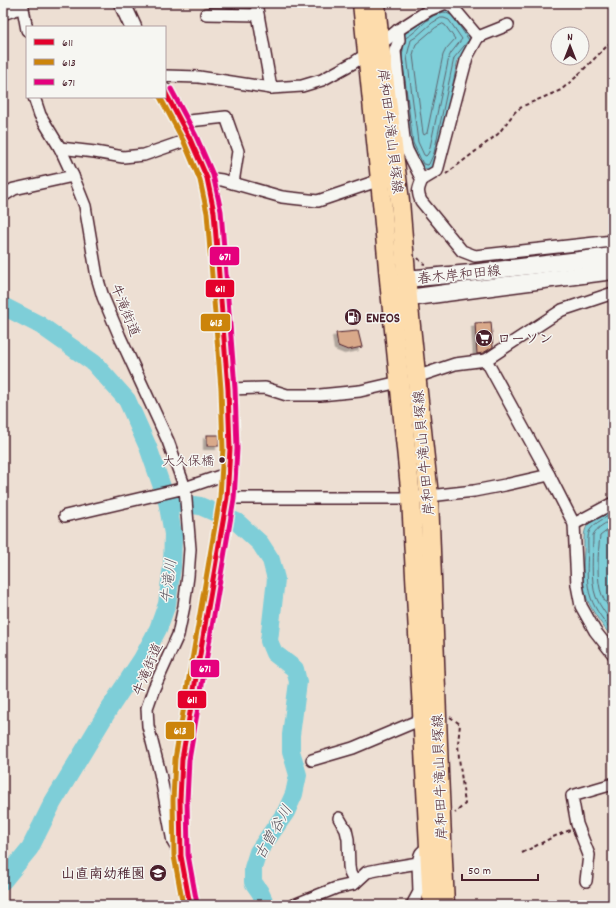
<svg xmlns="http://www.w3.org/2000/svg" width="616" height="908" viewBox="0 0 616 908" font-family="Dekko,'Klee One',sans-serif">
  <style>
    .water { fill: #7eced8; stroke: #698893 }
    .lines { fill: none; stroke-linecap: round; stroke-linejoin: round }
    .shore { stroke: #5f6570; stroke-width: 1 }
    .river { stroke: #7eced8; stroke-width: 18 }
    .building { fill: #d9a98a; stroke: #4a1f2b; filter: url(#shadow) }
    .street-casing { stroke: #4a1f2b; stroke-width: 14 }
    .secondary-casing { stroke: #4a1f2b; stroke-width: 19 }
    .primary-casing { stroke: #4a1f2b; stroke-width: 21 }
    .path { stroke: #4a1f2b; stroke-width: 2; stroke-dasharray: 4 3; stroke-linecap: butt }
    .street { stroke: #f6f6f2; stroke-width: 11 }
    .secondary { stroke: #f6f6f2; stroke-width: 16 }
    .primary { stroke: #fddcac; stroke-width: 18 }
    .bus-1-casing { stroke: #f6f6f2; stroke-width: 8 }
    .bus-2-casing { stroke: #f6f6f2; stroke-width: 8 }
    .bus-3-casing { stroke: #f6f6f2; stroke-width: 8 }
    .bus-1 { stroke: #e4002b; stroke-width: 5 }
    .bus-2 { stroke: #cc840b; stroke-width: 5 }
    .bus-3 { stroke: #e5007d; stroke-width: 5 }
    .bus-dot { fill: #4a1f2b; stroke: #f6f6f2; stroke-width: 1.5 }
    .labels { text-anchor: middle; stroke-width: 3; stroke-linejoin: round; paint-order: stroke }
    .bus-label { font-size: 13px; fill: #4a1f2b; stroke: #f6f6f2; text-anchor: end }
    .street-label { font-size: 14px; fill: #4a1f2b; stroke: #f6f6f2 }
    .poi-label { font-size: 14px; font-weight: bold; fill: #4a1f2b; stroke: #f6f6f2; text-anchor: start }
    .water-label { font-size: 15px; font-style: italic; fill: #5a545f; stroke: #f6f6f2 }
    .line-badge { stroke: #f6f6f2; stroke-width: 1.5 }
    .badge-label { font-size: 11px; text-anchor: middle; font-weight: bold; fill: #fff }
  </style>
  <defs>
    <filter id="shadow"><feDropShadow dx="-3.5" dy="3.5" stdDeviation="0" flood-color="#0004"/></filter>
  </defs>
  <rect width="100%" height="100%" fill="#eddfd3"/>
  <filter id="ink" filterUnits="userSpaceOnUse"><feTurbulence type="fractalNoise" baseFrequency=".025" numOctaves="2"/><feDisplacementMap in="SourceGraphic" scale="8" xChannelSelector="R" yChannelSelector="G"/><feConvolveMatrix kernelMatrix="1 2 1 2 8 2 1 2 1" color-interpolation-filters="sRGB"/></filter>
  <g filter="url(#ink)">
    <!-- water -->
    <g class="water">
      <path d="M445 8 455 12 475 39 458 59 438 155 431 170 429 172 426 168 422 170 409 145 398 55 402 35 410 30 427 15Z"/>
      <path d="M613 509V638C603 627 593 613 587 599 582 586 583 565 584 550 584 543 583 532 587 526 593 518 605 514 613 509Z"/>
    </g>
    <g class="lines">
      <!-- shore -->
      <g class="shore">
        <path d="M441 18H444L449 20 462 39 451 53 449 57 429 152 427 155 426 156 424 155 418 142 407 56 411 40 416 37 432 23Z"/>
        <path d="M443 24 445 25 455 39 446 49 443 55 427 133 424 135 423 133 413 55 416 44 435 28Z"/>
        <path d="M405 39C407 36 410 36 413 33 425 24 427 16 444 12L451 15"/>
        <path d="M404 44 402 56 413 143 423 164 428 165 429 164 434 153 454 58 469 40 456 21"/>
        <path d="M613 513C606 518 595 522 590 530 587 535 588 545 588 551 587 565 586 585 591 598 595 610 605 622 613 632"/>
        <path d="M613 519C606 523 597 527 593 535 593 551 590 582 596 597 600 607 607 615 613 624"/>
        <path d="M613 526 600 536C598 550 596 582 602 595 604 601 609 607 613 613"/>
      </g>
      <!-- river -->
      <g class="river">
        <path d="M3 306 40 325 94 363 127 400 148 447 167 501 173 534 172 566 167 604 158 629 142 659 109 709 53 802 30 848 3 881"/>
        <path d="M167 501 200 506 237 522 260 543 271 560 276 579 269 641 274 653 295 669 298 682 291 735V751L298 775 294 794 286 812 258 852 253 868V882L260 892 266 905"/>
      </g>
    </g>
    <!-- building -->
    <g class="building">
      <path d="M491 322 493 347 483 353 477 354 475 323Z"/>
      <path d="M358 331 362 347 348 350 338 346 336 333Z"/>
      <rect x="207" y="435" width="12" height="11"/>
    </g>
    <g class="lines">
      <defs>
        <g id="street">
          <path d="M22 3 27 30"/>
          <path d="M256 3 271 88"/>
          <path d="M3 14 23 7"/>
          <path d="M206 14 258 15"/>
          <path d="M398 30 399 40 395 51 404 139 407 150 422 180C418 189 417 192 421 201L462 251 475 256 613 241"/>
          <path d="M165 76 199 77 271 88 302 86 322 80 353 63 380 45 398 30 429 10 446 3 452 6 478 37 508 25"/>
          <path d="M34 97 40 115 60 148 73 176 85 206 97 277 103 297 120 337 168 441 185 488 229 473"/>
          <path d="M180 122 226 117 238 151 233 183"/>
          <path d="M60 148 95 152 123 157 144 155 190 139"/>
          <path d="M207 178 222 180 282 197 318 201 380 180"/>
          <path d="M422 180 437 171 467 57 478 37"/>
          <path d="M3 196 14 189 73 176"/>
          <path d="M486 360 549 475 574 524 577 585 581 606 595 631 613 654"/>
          <path d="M416 377 455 364 486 360 510 344 562 310 613 293"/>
          <path d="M228 389 265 388 287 395H320L360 391 399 382"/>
          <path d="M227 498H411L474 491 505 485 549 475"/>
          <path d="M65 516 185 488 190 549 188 576 184 606 178 635 154 688 147 708 148 726 160 773 173 842 180 854"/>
          <path d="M574 524 613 503"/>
          <path d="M312 760 353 748 422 719"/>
          <path d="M339 818 346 830 348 839 349 866 350 873 355 883"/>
          <path d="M586 881 589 855 577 824 572 796 613 784"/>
          <path d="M294 905 336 888 354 884 367 872 382 869 418 863C420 853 420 852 429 847"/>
          <path d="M412 905 419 892 418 863"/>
        </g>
        <g id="secondary">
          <path d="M122 3 133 27"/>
          <path d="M165 92 190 139 207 178 214 212 228 389 230 449 227 498 182 759 180 800 181 856 190 905"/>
          <path d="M396 286 406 279 471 273 613 256"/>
          <path d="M397 293 408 298 613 271"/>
        </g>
        <g id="primary">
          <path d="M362 3 380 180 390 290 411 498 432 905"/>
          <path d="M376 3 380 45 400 201 408 298 429 496 439 772 445 905"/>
        </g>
      </defs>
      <!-- street casing -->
      <use href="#street" class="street-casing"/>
      <!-- secondary casing -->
      <use href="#secondary" class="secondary-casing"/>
      <!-- primary casing -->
      <use href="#primary" class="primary-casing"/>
      <!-- path -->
      <g class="path">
        <path d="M446 174 498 134 515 112 523 106 561 90 575 78 612 41"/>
        <path d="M418 258 422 263 425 264"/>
        <path d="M450 717 460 724 458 744 459 758 465 804 455 813"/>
        <path d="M522 853 553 837 570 830"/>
      </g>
      <!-- street -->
      <use href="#street" class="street"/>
      <!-- secondary -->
      <use href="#secondary" class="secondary"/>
      <!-- primary -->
      <use href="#primary" class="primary"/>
      <defs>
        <path id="bus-1" d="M165 92 190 139 207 178 214 212 228 389 230 449 227 498 182 759 180 800 181 856 190 905"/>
        <path id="bus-2" d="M160 97 184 142 200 180 207 213 221 389 223 449 220 497 175 759 173 800 174 856 183 905"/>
        <path id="bus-3" d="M171 89 196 136 213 175 221 211 235 388 237 449 234 499 189 760 187 800 188 855 197 904"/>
      </defs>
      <!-- bus-1 casing -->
      <use href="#bus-1" class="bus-1-casing"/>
      <!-- bus-2 casing -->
      <use href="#bus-2" class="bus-2-casing"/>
      <!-- bus-3 casing -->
      <use href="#bus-3" class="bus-3-casing"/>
      <!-- bus-1 -->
      <use href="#bus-1" class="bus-1"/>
      <!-- bus-2 -->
      <use href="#bus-2" class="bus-2"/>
      <!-- bus-3 -->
      <use href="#bus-3" class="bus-3"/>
    </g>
  </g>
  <!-- icons -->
  <defs>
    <symbol id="fuel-disc" viewBox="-11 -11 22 22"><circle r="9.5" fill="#4a1f2b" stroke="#f6f6f2"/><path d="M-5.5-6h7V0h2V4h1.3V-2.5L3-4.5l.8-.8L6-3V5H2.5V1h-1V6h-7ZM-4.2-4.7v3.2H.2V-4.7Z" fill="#fff"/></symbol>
    <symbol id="supermarket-disc" viewBox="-11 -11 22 22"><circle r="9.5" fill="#4a1f2b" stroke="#f6f6f2"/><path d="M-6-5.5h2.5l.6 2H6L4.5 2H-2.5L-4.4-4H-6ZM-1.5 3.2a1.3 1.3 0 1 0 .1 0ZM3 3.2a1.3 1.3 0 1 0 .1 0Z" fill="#fff"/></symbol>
    <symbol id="school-disc" viewBox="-11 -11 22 22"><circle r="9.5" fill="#4a1f2b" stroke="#f6f6f2"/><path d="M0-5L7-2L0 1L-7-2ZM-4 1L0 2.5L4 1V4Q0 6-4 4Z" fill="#fff"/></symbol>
  </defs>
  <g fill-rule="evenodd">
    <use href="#fuel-disc" x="343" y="307" width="20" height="20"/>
    <use href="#supermarket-disc" x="474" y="328" width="20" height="20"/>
    <use href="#school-disc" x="148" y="863" width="20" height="20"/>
  </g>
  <!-- markers -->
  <circle class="bus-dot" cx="222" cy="460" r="3.5"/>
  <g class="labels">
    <!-- bus labels -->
    <g class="bus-label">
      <text x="214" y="465">大久保橋</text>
    </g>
    <!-- street labels -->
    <g class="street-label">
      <text transform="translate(391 131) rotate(83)" y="5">岸和田牛滝山貝塚線</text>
      <text transform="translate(459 274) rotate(-6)" y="5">春木岸和田線</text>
      <text transform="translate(126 310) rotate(68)" y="5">牛滝街道</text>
      <text transform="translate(423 453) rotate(-95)" y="5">岸和田牛滝山貝塚線</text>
      <text transform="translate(147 669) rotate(-67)" y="5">牛滝街道</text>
      <text transform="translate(439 777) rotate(-92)" y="5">岸和田牛滝山貝塚線</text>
    </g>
    <!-- poi labels -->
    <g class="poi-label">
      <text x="366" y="322">ENEOS</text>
      <text x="497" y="343">ローソン</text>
      <text x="145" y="878" text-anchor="end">山直南幼稚園</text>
    </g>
    <!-- water labels -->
    <g class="water-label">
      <text transform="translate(168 581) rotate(-83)" y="5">牛滝川</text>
      <text transform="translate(273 832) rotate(-60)" y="5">古曽谷川</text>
    </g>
  </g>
  <g class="line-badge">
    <rect x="209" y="246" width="31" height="20" rx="4" fill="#e5007d"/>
    <rect x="205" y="279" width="30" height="19" rx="4" fill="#e4002b"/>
    <rect x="200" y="313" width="31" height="19" rx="4" fill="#cc840b"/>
    <rect x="190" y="659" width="30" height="19" rx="4" fill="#e5007d"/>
    <rect x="177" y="690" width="30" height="19" rx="4" fill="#e4002b"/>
    <rect x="165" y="721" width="30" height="19" rx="4" fill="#cc840b"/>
  </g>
  <g class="badge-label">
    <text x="225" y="260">671</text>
    <text x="220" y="292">611</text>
    <text x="216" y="326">613</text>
    <text x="205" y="672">671</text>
    <text x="192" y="703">611</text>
    <text x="180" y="734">613</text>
  </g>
  <!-- margin -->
  <rect width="616" height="908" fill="none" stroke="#f6f6f2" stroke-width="16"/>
  <rect x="8" y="8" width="600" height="892" fill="none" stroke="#4a1f2b" stroke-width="1.5" filter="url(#ink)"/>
  <!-- legend -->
  <rect x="26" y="26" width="140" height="72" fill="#f6f6f2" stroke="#b1a0a2"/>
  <rect x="34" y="39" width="20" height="6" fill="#e4002b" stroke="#b1a0a2"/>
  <text x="62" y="46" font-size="12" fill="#4a1f2b">611</text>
  <rect x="34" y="59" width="20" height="6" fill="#cc840b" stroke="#b1a0a2"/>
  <text x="62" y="66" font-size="12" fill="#4a1f2b">613</text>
  <rect x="34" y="79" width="20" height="6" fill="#e5007d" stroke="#b1a0a2"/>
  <text x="62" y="86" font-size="12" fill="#4a1f2b">671</text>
  <!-- north arrow -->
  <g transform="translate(570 46)"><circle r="19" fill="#f6f6f2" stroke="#b1a0a2"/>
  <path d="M0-3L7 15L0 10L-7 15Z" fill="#4a1f2b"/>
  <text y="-6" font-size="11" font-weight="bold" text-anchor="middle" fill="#4a1f2b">N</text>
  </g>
  <!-- scale -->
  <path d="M462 874v6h76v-6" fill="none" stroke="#4a1f2b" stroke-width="2"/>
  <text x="468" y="874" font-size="12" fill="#4a1f2b" stroke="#f6f6f2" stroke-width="3" paint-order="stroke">50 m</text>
</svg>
